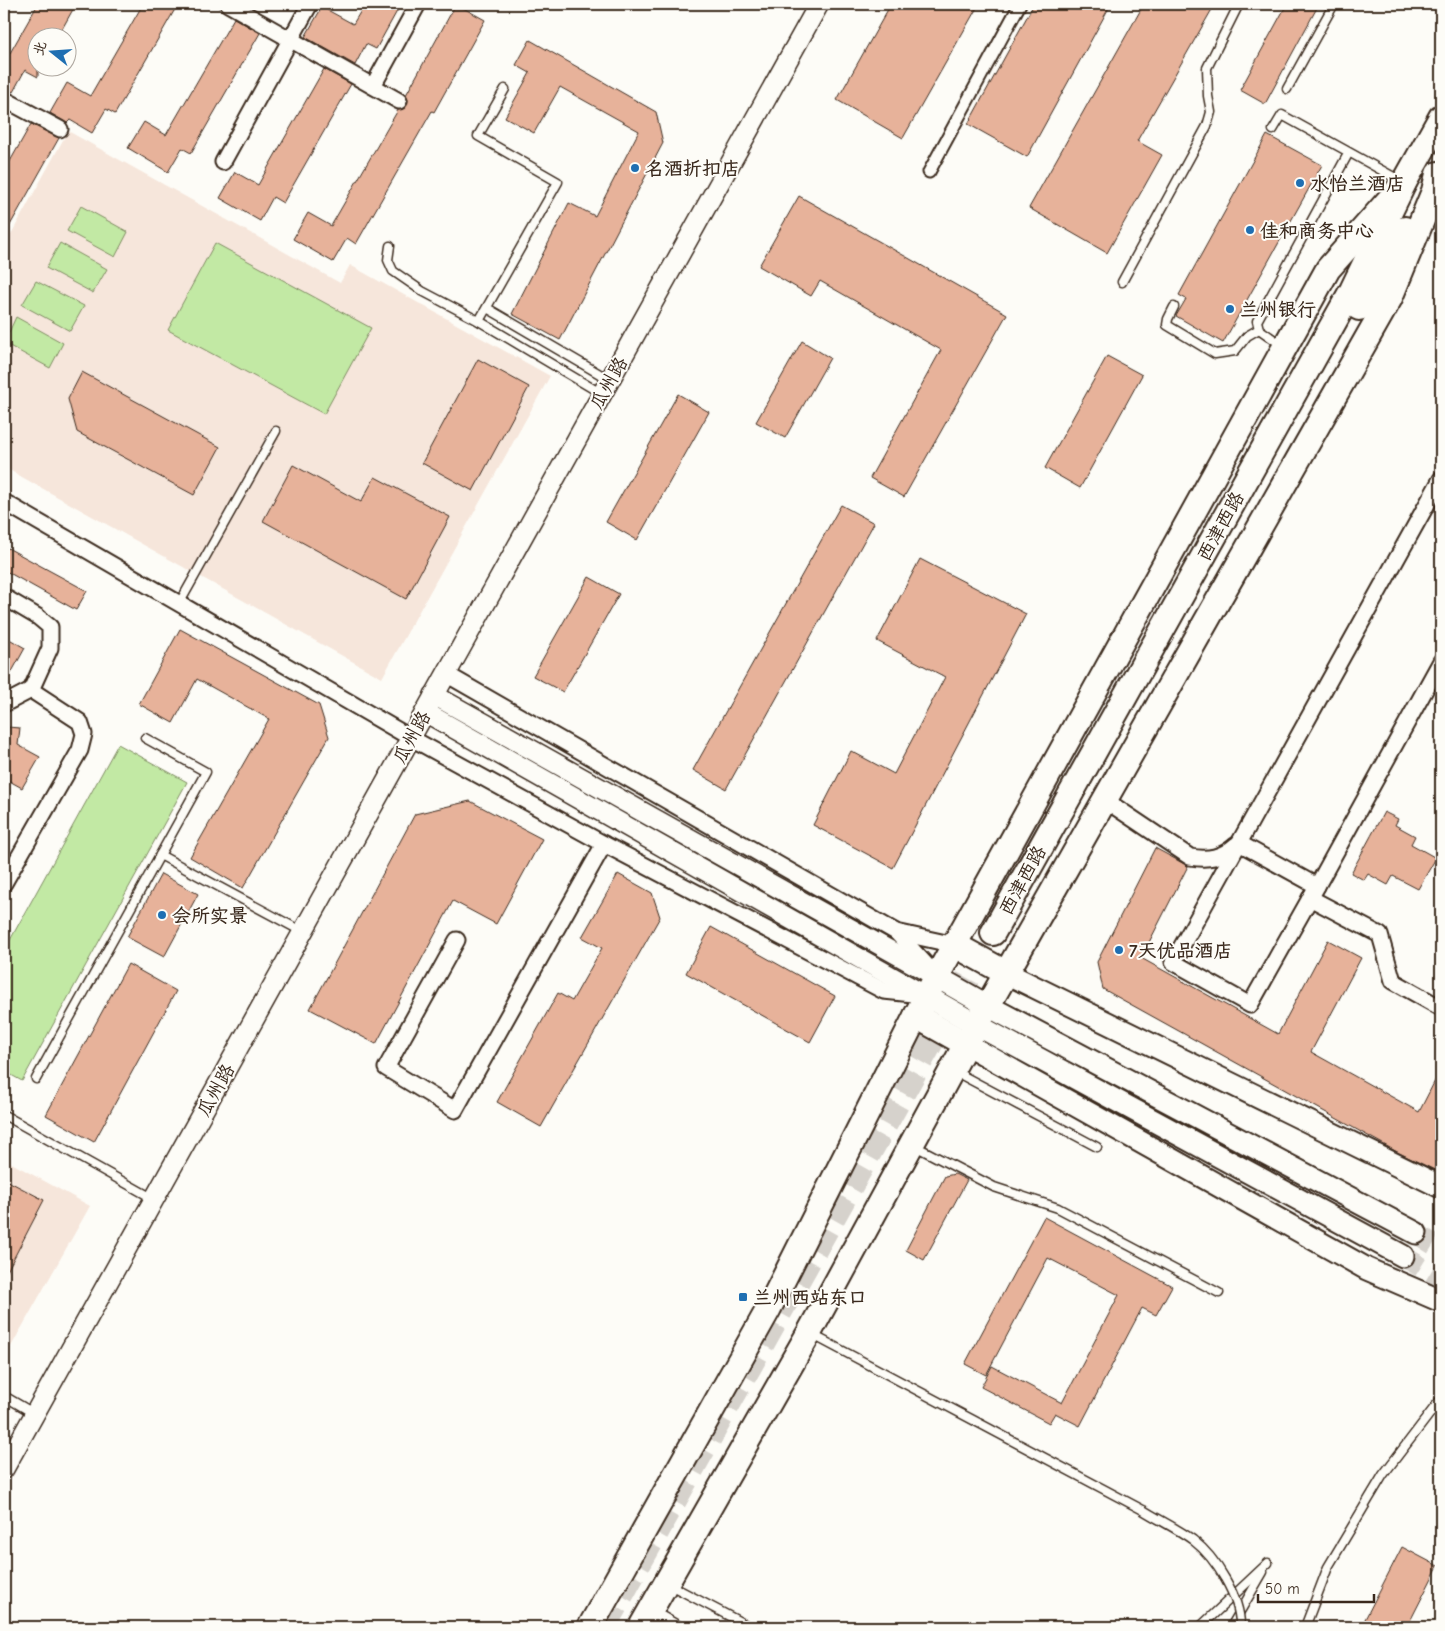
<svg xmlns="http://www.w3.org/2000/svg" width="1445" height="1631" viewBox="0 0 1445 1631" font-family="'Comic Neue','LXGW WenKai TC',sans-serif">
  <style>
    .built { fill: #f6e6db }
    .green { fill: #c2e9a4; stroke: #7e8a61 }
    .building { fill: #e7b29a; stroke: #3b2a1e }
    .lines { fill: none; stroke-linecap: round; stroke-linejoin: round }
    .secondary-tunnel { stroke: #d6d2cc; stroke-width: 21; stroke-dasharray: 21 11; stroke-linecap: butt }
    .primary-tunnel { stroke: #d6d2cc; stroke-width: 24; stroke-dasharray: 24 12; stroke-linecap: butt }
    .service-casing { stroke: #3b2a1e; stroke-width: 11 }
    .pedestrian-casing { stroke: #3b2a1e; stroke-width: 15 }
    .minor-casing { stroke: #3b2a1e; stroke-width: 19 }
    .tertiary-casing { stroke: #3b2a1e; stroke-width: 22 }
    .secondary-casing { stroke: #3b2a1e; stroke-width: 25 }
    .primary-casing { stroke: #3b2a1e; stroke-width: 28 }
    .service { stroke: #fdfcf7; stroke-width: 8 }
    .pedestrian { stroke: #fdfcf7; stroke-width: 11 }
    .minor { stroke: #fdfcf7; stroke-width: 15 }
    .tertiary { stroke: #fdfcf7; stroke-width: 19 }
    .secondary { stroke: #fdfcf7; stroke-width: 21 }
    .primary { stroke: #fdfcf7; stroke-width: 24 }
    .service-bridge-casing { stroke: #3b2a1e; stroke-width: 11; stroke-linecap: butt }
    .service-bridge { stroke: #fdfcf7; stroke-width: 8 }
    .poi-dot { fill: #1f6fb2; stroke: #fdfcf7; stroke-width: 2 }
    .labels { text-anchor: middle; stroke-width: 4; stroke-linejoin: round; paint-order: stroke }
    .poi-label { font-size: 19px; font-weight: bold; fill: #3b2a1e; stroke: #fdfcf7; text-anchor: start }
    .street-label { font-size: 19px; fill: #3b2a1e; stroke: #fdfcf7 }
  </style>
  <rect width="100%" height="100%" fill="#fdfcf7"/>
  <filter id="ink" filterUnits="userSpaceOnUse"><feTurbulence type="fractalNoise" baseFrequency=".02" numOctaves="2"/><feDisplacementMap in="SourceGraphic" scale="10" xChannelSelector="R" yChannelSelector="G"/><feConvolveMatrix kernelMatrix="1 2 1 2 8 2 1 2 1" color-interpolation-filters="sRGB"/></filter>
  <g filter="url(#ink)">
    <!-- built -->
    <g class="built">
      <path d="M68 131 340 283 350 265 550 376 382 678 4 467V247Z"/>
      <path d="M4 1159 90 1206 4 1359Z"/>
    </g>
    <!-- green -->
    <g class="green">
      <path d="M81 206 128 232 115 257 67 231Z"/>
      <path d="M60 243 107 269 93 293 46 268Z"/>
      <path d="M215 243 371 328 324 414 168 330Z"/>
      <path d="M36 281 84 306 70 331 22 305Z"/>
      <path d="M16 317 63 343 50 368 4 343Z"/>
      <path d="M118 744 187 782 22 1081 4 1071V951Z"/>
    </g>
    <!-- building -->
    <g class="building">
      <path d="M38 4H76L57 38H38V77L25 70 13 92 4 87V50L10 53Z"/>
      <path d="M143 4H178L115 114 106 109 92 133 70 120 67 123 50 113 67 83 90 96Z"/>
      <path d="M365 4H401L376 49 366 44 355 65 305 37 322 7 353 24Z"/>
      <path d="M456 4 485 20 434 112 432 111 356 244 347 238 333 262 293 239 308 213 331 226 398 110 403 109 407 105 408 100 406 95Z"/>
      <path d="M891 4H979L903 138 837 100Z"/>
      <path d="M1034 4H1111L1027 157 968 124Z"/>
      <path d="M1144 4H1215L1137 141 1162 155 1107 253 1029 208Z"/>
      <path d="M1287 4H1319L1265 104 1240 90Z"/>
      <path d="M234 18 260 33 191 153 182 148 168 172 128 148 144 122 166 135Z"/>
      <path d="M530 40 656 112 663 143 560 340 512 314 569 203 595 216 639 131 560 87 534 133 505 117 530 73 516 65Z"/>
      <path d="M324 69 351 84 283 203 273 197 260 221 220 198 235 172 258 185Z"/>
      <path d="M31 124 59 138 4 236V172Z"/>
      <path d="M1267 135 1322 165 1223 343 1176 316 1186 299 1179 295Z"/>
      <path d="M799 196 1007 314 904 497 870 478 941 350 820 281 811 296 759 266Z"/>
      <path d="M802 341 830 358 785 438 756 422Z"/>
      <path d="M1107 356 1142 375 1080 488 1045 468Z"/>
      <path d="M478 359 529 387 473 491 422 463Z"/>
      <path d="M82 372 220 447 194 495 77 432 68 399Z"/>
      <path d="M678 394 709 412 637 540 606 522Z"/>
      <path d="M293 465 361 502 375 477 450 517 406 599 263 521Z"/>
      <path d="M841 505 874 523 726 789 693 770Z"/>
      <path d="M4 546 87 591 76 610 4 570Z"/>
      <path d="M920 559 1026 614 893 868 813 825 851 751 894 774 945 677 877 641Z"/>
      <path d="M589 577 619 594 563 692 533 676Z"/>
      <path d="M180 629 319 705 329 737 243 888 190 857 269 719 197 679 173 723 139 704Z"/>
      <path d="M4 636 25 648 4 686Z"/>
      <path d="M7 727 20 728 18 745 40 757 22 788 4 778V733H7Z"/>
      <path d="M470 801 542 839 496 924 453 901 376 1044 310 1009 415 814Z"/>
      <path d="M1384 812 1398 819 1395 825 1415 836 1411 844 1436 858 1418 889 1393 876 1388 885 1368 874 1364 880 1351 873Z"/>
      <path d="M1155 848 1188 866 1141 958 1278 1034 1328 940 1361 958 1311 1052 1419 1112 1441 1069V1173L1399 1153 1103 989 1097 962Z"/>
      <path d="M161 874 198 894 164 957 127 937Z"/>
      <path d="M618 874 652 893 660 917 541 1127 497 1102 558 993 572 1001 602 948 582 937Z"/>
      <path d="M711 927 835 996 810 1042 686 973Z"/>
      <path d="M128 964 176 991 94 1142 46 1115Z"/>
      <path d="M955 1174 967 1180 924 1260 906 1250 945 1176Z"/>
      <path d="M4 1179 44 1200 4 1277Z"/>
      <path d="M1044 1217 1172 1286 1156 1315 1142 1308 1080 1426 1055 1413 1049 1423 981 1387 992 1366 1062 1403 1119 1295 1048 1258 986 1375 965 1364Z"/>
      <path d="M1402 1547 1438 1566 1407 1627H1361Z"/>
    </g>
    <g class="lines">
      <!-- secondary-tunnel -->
      <g class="secondary-tunnel">
        <path d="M1416 1233 1441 1249"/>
        <path d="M1403 1256 1441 1279"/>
      </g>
      <!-- primary-tunnel -->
      <path class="primary-tunnel" d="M604 1627 993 933"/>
      <defs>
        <g id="service">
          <path d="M1287 89 1334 4"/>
          <path d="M1273 130 1282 115 1401 181"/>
          <path d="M390 246 388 260 393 271 422 291 479 321 602 394"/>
          <path d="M1122 282 1207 126 1211 112 1208 96 1207 68 1239 4"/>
          <path d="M1174 307 1168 319 1167 325 1215 354 1235 351 1247 336 1259 329"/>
          <path d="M487 308 610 380"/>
          <path d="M479 321 558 182 478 136 505 89"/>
          <path d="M1283 346 1259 329 1257 321 1348 154"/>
          <path d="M179 604 276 431"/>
          <path d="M160 855 303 932"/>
          <path d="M954 1071 1097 1147"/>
          <path d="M36 1079 206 772 145 738"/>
          <path d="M4 1115 154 1199"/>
          <path d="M913 1145 994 1187 1058 1208 1219 1293"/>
          <path d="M811 1334 1143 1510"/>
          <path d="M4 1396 35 1414"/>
          <path d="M668 1584 750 1627"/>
          <path d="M653 1611 681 1627"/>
          <path d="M1200 1627 1268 1563"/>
          <path d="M1231 1627 1263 1572"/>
          <path d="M1305 1627 1328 1567 1383 1475 1441 1399"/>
        </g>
        <path id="pedestrian" d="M929 172 1020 4"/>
        <g id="minor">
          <path d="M228 4 399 101"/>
          <path d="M373 86 418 4"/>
          <path d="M4 99 60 129"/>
          <path d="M223 162 310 4"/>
          <path d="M4 502 411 738 604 844 884 991 922 995"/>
          <path d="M4 597 38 617 50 627V648L31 690 80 722 84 734 80 750 4 883"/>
          <path d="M446 674 896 932 931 970"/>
          <path d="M4 704 31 690"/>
          <path d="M1105 800 1190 857C1208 860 1222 858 1236 845"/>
          <path d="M1239 843 1317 886 1441 661"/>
          <path d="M1317 886 1250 1005 1173 962 1441 479"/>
          <path d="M1310 898 1380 935 1393 981 1441 1008"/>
          <path d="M896 932 955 945"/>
          <path d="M457 940 386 1068 455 1110 604 844"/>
        </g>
        <g id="tertiary">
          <path d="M434 695 937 977"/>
          <path d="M425 712 926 996"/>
          <path d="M4 1469 819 4"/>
        </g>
        <g id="secondary">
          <path d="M1006 973 1441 1187"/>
          <path d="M937 977 988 1006 1416 1233"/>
          <path d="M926 996 977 1025 1403 1256"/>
          <path d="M966 1044 1367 1269 1441 1301"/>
        </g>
        <g id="primary">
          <path d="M1359 308 1405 229"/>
          <path d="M993 933 1352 290 1404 183 1441 117"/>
          <path d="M955 945 1006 973"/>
          <path d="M916 1016 966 1044"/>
          <path d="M590 1627 768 1310 926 996 1328 269 1404 183"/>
          <path d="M641 1627 809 1333 966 1044 1390 298 1434 191 1438 174"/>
        </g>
      </defs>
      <!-- service casing -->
      <use href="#service" class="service-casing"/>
      <!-- pedestrian casing -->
      <use href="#pedestrian" class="pedestrian-casing"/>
      <!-- minor casing -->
      <use href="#minor" class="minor-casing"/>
      <!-- tertiary casing -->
      <use href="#tertiary" class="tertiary-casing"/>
      <!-- secondary casing -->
      <use href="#secondary" class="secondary-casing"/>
      <!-- primary casing -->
      <use href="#primary" class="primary-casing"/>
      <!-- service -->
      <use href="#service" class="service"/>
      <!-- pedestrian -->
      <use href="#pedestrian" class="pedestrian"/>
      <!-- minor -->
      <use href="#minor" class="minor"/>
      <!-- tertiary -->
      <use href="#tertiary" class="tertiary"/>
      <!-- secondary -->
      <use href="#secondary" class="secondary"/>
      <!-- primary -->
      <use href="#primary" class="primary"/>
      <defs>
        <path id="service-bridge" d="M1143 1510C1159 1520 1178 1529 1193 1540 1216 1558 1241 1598 1240 1627"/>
      </defs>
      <!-- service-bridge casing -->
      <use href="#service-bridge" class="service-bridge-casing"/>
      <!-- service-bridge -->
      <use href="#service-bridge" class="service-bridge"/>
    </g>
  </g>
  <!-- markers -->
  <g class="poi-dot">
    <circle cx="635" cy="168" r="5"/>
    <circle cx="1300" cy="183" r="5"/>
    <circle cx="1250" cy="230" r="5"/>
    <circle cx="1230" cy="309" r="5"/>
    <circle cx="162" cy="915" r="5"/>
    <circle cx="1119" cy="950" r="5"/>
    <rect x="738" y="1292" width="10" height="10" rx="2.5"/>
  </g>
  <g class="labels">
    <!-- poi labels -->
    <g class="poi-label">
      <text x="645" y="175">名酒折扣店</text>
      <text x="1310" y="190">水怡兰酒店</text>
      <text x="1260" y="237">佳和商务中心</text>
      <text x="1240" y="316">兰州银行</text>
      <text x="172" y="922">会所实景</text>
      <text x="1129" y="957">7天优品酒店</text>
      <text x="753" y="1304">兰州西站东口</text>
    </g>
    <!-- street labels -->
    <g class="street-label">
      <text transform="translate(608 383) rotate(-61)" y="7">瓜州路</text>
      <text transform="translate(1220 526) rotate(-61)" y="7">西津西路</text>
      <text transform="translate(411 737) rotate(-61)" y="7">瓜州路</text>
      <text transform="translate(1022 880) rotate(-61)" y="7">西津西路</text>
      <text transform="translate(215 1090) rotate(-61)" y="7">瓜州路</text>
    </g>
  </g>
  <!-- margin -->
  <rect width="1445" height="1631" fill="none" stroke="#fdfcf7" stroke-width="20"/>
  <rect x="10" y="10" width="1425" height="1611" fill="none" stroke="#3b2a1e" stroke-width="2" filter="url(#ink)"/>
  <!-- north arrow -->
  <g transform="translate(52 52) rotate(287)"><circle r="24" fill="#fdfcf7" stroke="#afa8a0"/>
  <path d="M0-4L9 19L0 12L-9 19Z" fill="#1f6fb2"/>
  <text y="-8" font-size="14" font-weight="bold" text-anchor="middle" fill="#3b2a1e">北</text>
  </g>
  <!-- scale -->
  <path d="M1258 1594v8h116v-8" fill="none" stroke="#3b2a1e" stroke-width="2.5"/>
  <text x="1265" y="1594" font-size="15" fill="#3b2a1e" stroke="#fdfcf7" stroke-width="4" paint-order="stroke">50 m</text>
</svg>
